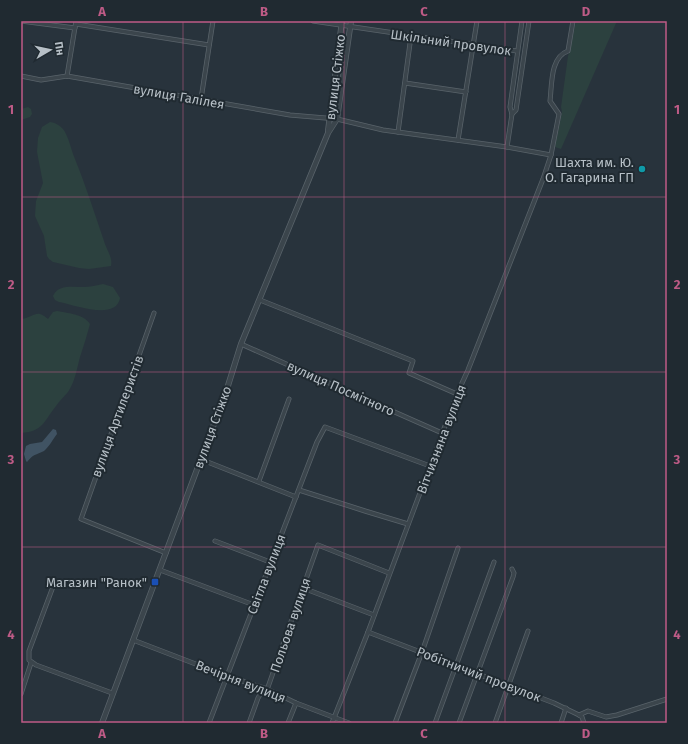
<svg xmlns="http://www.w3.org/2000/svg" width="688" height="744" viewBox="0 0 688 744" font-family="'Fira Sans',sans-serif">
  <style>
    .green { fill: #2c413f }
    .water { fill: #405363 }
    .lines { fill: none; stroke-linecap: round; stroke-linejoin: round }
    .minor-casing { stroke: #59636a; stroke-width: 5 }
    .tertiary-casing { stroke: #59636a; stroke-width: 6 }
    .minor { stroke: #3b454c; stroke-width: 3.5 }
    .tertiary { stroke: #3b454c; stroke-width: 4.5 }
    .grid { fill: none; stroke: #be5b86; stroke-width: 1; stroke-opacity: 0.55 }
    .culture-dot { fill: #0f9aa8; stroke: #202a31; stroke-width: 1.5 }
    .transit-dot { fill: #1a4fb4; stroke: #202a31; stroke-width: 1.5 }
    .labels { text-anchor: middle; stroke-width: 4; stroke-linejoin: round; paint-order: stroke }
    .street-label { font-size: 13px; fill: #b7c0c7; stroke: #202a31 }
    .poi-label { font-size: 13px; fill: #b7c0c7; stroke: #202a31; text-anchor: end }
    .neatline { fill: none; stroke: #be5b86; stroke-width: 1.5 }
    .grid-label { font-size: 13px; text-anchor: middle; font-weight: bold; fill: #be5b86 }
  </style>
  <rect width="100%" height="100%" fill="#28333c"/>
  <!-- green -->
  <g class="green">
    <path d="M576 21H617L561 149 555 147 562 112 561 107 568 56 570 51Z"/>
    <path d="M28 107 31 109 32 114 30 117 21 120V109Z"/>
    <path d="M50 122C57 123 63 127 66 134 69 140 71 148 73 154 85 183 94 212 104 241 106 249 113 257 111 266L89 269 79 268 53 262 49 259 47 256 44 236 35 216 36 201 43 183 37 152 38 138 42 127Z"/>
    <path d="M103 284 113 287 120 298C116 321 75 305 59 302L55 300 53 296C58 284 73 287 84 287 90 287 97 285 103 284Z"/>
    <path d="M57 311C67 313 84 314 90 324 87 335 84 345 80 357 77 368 75 382 68 392 64 397 59 401 56 406 43 422 44 431 21 433V319C35 317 36 308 48 319L53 312Z"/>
  </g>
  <!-- water -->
  <path class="water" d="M53 429 56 430 57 434C53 439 49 447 44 451 36 455 33 454 27 462L26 461 24 454 26 446 30 444 42 442Z"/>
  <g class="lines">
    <defs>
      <g id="minor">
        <path d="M21 21 75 28"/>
        <path d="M313 21 517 51"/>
        <path d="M76 24 209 45"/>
        <path d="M21 76 41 80 67 76 290 115 337 119 383 130 507 147 551 155"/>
        <path d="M67 76 76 21"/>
        <path d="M405 83 466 92"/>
        <path d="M201 99 213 21"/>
        <path d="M512 114 516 110 529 21"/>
        <path d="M398 132 411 36"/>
        <path d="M458 140 477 21"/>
        <path d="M507 147 512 114 510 107 522 21"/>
        <path d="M260 300 413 361 409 373 457 394"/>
        <path d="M154 313 81 519 166 553"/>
        <path d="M241 344 442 433"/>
        <path d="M200 459 296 497"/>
        <path d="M259 481 289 399"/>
        <path d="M299 490 365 511 408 524"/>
        <path d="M215 541 270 562"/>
        <path d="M160 570 254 605"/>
        <path d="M54 584 29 651V660L36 665 112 693"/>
        <path d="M303 588 374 615"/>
        <path d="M368 632 554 703 579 715 582 717 584 723"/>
        <path d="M133 640 227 676 267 689 296 703 349 723"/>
        <path d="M21 694 31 663"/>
        <path d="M579 715 588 711 606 717 617 715 667 699"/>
        <path d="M209 723 317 442 325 427 430 466"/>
        <path d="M249 723 258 698 261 693 268 687 318 545 389 573"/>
        <path d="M288 723 296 703"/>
        <path d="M332 723 368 632 457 394 468 370 543 179 551 155 559 114 550 101C552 85 550 57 568 51L573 21"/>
        <path d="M395 723 422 652 458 548"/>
        <path d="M435 723 494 562"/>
        <path d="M459 723 513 577 514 573 512 569"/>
        <path d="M495 723 528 631"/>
        <path d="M561 723 566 708"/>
      </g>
      <g id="tertiary">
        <path d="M328 131 342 21"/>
        <path d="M102 723 226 392 241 344 328 133 337 119 351 21"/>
      </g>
    </defs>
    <!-- minor casing -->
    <use href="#minor" class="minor-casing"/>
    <!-- tertiary casing -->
    <use href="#tertiary" class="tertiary-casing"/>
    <!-- minor -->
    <use href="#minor" class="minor"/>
    <!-- tertiary -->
    <use href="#tertiary" class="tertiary"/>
  </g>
  <!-- grid -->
  <path class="grid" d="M183 21V723M344 21V723M505 21V723M21 197H667M21 372H667M21 547H667"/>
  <!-- markers -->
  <circle class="culture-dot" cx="642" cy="169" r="4"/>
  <rect class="transit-dot" x="151" y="578" width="8" height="8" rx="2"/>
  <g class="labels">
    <!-- street labels -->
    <g class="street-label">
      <text transform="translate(451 42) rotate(8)" y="5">Шкільний провулок</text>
      <text transform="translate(335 77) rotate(-83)" y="5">вулиця Стіжко</text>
      <text transform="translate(179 96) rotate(10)" y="5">вулиця Галілея</text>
      <text transform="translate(341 388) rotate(24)" y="5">вулиця Посмітного</text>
      <text transform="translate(117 416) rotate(-70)" y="5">вулиця Артилеристів</text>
      <text transform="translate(212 427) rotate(-70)" y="5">вулиця Стіжко</text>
      <text transform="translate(441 439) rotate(-69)" y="5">Вітчизняна вулиця</text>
      <text transform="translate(266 574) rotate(-69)" y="5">Світла вулиця</text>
      <text transform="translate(290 625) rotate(-71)" y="5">Польова вулиця</text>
      <text transform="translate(479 674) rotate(21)" y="5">Робітничий провулок</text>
      <text transform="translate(241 681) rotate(21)" y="5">Вечірня вулиця</text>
    </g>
    <!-- poi labels -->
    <g class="poi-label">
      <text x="634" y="167">Шахта им. Ю.<tspan x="634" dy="15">О. Гагарина ГП</tspan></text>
      <text x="147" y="587">Магазин "Ранок"</text>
    </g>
  </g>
  <!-- border -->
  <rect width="688" height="744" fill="none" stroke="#202a31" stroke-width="44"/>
  <!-- north arrow -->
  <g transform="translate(50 50) rotate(81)" stroke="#202a31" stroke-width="3" paint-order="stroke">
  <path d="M0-3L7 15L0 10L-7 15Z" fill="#b7c0c7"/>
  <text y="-6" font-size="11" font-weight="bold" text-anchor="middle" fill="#b7c0c7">Пн</text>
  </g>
  <rect x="22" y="22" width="644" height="700" class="neatline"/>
  <g class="grid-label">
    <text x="102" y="16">A</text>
    <text x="264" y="16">B</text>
    <text x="424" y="16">C</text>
    <text x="586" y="16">D</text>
    <text x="11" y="114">1</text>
    <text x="677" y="114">1</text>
    <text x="11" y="289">2</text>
    <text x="677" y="289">2</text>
    <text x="11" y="464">3</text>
    <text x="677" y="464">3</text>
    <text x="11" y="639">4</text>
    <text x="677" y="639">4</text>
    <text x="102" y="738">A</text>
    <text x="264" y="738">B</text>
    <text x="424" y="738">C</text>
    <text x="586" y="738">D</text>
  </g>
</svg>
